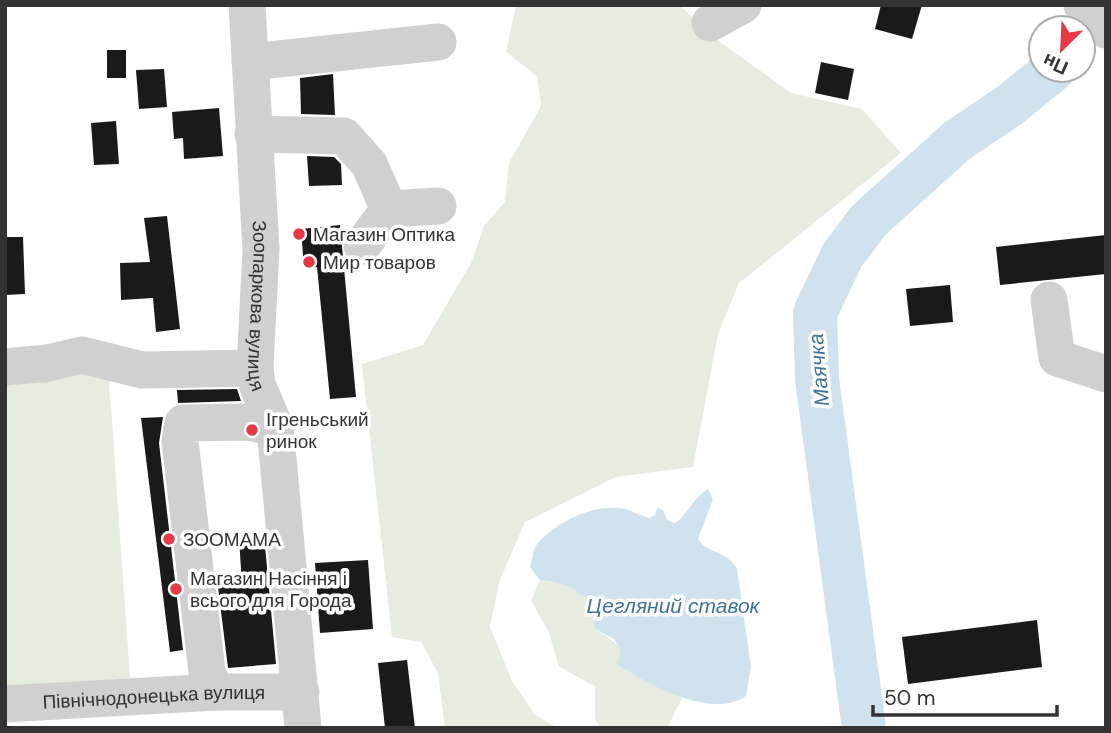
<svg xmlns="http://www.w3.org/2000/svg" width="1111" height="733" viewBox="0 0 1111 733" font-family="'DM Sans',sans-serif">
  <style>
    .green { fill: #e6ecdf }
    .water { fill: #cfe2ee }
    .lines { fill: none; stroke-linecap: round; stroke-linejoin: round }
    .river { stroke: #cfe2ee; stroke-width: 44 }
    .building { fill: #1a1a1a }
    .minor { stroke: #d0d0d0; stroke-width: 37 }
    .poi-dot { fill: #e63946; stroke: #fff; stroke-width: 2.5 }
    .labels { text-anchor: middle; stroke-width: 7; stroke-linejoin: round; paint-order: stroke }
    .poi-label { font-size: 19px; fill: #333; stroke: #fff; text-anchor: start }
    .street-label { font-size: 19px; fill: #333; stroke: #fff }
    .water-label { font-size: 21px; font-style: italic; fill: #3f7597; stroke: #fff }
  </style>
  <rect width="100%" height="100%" fill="#fff"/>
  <!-- green -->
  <g class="green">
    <path d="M516 5H679L716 39 791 93 862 109 901 153 739 283 718 334 693 467 616 477 525 522 499 582 490 627 512 681 535 715 558 728H445L438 673 421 642 392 637 362 364 423 345 472 261 484 226 505 202 509 163 541 106 537 76 506 52Z"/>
    <path d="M107 350 130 678 5 689V357Z"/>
    <path d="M540 580C565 582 578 589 595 607V629C627 647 649 679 682 698L667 728H601L595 719V686L559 667 549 633 531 600Z"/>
  </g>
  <!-- water -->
  <path class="water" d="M708 489 713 499 698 539C708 555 726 549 737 569L751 667 746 696C712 720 649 685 617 664L621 650 614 639 595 629V607C578 589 565 582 540 580L530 567C532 559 533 547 539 542 557 522 592 505 618 508 630 509 638 515 649 518L655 515 657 508 663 510 667 520 675 523C685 518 693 498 708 489Z"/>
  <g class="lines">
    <!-- river -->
    <path class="river" d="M864 728 817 379 815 313 842 256 869 220 958 140 1010 105 1053 70"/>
  </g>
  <!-- building -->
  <g class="building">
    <path d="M881 5H922L912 39 875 29Z"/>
    <rect x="107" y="50" width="19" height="28"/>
    <path d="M821 62 854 69 848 100 815 93Z"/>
    <path d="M164 69 167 107 139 109 136 70Z"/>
    <path d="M333 74 335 115 301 114 300 78Z"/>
    <path d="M219 108 223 156 184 159 183 138 174 139 172 112Z"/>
    <path d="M116 121 119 164 94 165 91 123Z"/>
    <path d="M307 156 334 157 341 164 342 185 309 186Z"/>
    <path d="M167 216 180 329 156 332 153 298 121 300 120 263 150 262 144 218Z"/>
    <path d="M340 225 356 397 330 399 317 267 304 268 301 229Z"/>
    <path d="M1106 235V274L1000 285 996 247Z"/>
    <path d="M5 237H23L25 294 5 295Z"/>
    <path d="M950 285 953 322 910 326 906 289Z"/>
    <path d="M237 389 241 401 178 403 177 390Z"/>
    <path d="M163 417 159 443 183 650 170 652 141 418Z"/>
    <path d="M264 535 276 664 228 668 218 587 242 585 239 538Z"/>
    <path d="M368 560 373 629 320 633 315 563Z"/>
    <path d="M1037 620 1042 667 908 684 902 637Z"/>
    <path d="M407 660 415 728H385L378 663Z"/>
  </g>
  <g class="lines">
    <!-- minor -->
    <g class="minor">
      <path id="s1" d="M247 5 261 249 255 368 257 384 275 427 303 728"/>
      <path d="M1082 5 1106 30"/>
      <path d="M710 23 743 5"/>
      <path d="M250 62 438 42"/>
      <path d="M253 134 344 136 369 164 389 209 362 246"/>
      <path d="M389 209 438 206"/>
      <path d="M1049 300 1057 358 1106 374"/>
      <path d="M44 364 82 355 142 370 255 368"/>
      <path d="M5 367 48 363"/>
      <path d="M216 692 207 672 180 441 183 423 246 422 275 427"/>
      <path id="s2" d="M5 704 216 692H301"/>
    </g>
  </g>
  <!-- markers -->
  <g class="poi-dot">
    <circle cx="299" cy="234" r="7"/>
    <circle cx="309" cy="262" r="7"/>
    <circle cx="252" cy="430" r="7"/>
    <circle cx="169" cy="539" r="7"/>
    <circle cx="176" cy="589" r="7"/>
  </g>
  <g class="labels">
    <!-- poi labels -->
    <g class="poi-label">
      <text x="313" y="241">Магазин Оптика</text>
      <text x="323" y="269">Мир товаров</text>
      <text x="266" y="426">Ігреньський<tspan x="266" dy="22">ринок</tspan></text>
      <text x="183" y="546">ЗООМАМА</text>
      <text x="190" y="585">Магазин Насіння і<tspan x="190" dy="22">всього для Города</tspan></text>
    </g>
    <!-- street labels -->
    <g class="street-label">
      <text dy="7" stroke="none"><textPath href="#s1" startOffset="301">Зоопаркова вулиця</textPath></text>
      <text dy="7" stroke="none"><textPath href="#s2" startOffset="149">Північнодонецька вулиця</textPath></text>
    </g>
    <!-- water labels -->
    <g class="water-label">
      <text transform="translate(819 370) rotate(-95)" y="7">Маячка</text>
      <text x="673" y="613">Цегляний ставок</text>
    </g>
  </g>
  <!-- border -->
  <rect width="1111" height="733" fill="none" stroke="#333333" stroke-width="14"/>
  <!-- north arrow -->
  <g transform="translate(1062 49) rotate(204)"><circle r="33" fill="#ffffff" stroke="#adadad" stroke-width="2"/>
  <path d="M0-5L12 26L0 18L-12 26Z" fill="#e63946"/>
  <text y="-10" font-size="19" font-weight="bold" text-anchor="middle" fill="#333333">Пн</text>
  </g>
  <!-- scale -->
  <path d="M873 705v10h184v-10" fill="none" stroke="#333333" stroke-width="3.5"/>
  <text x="884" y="705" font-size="21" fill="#333333" stroke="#ffffff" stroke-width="5" paint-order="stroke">50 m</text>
</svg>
